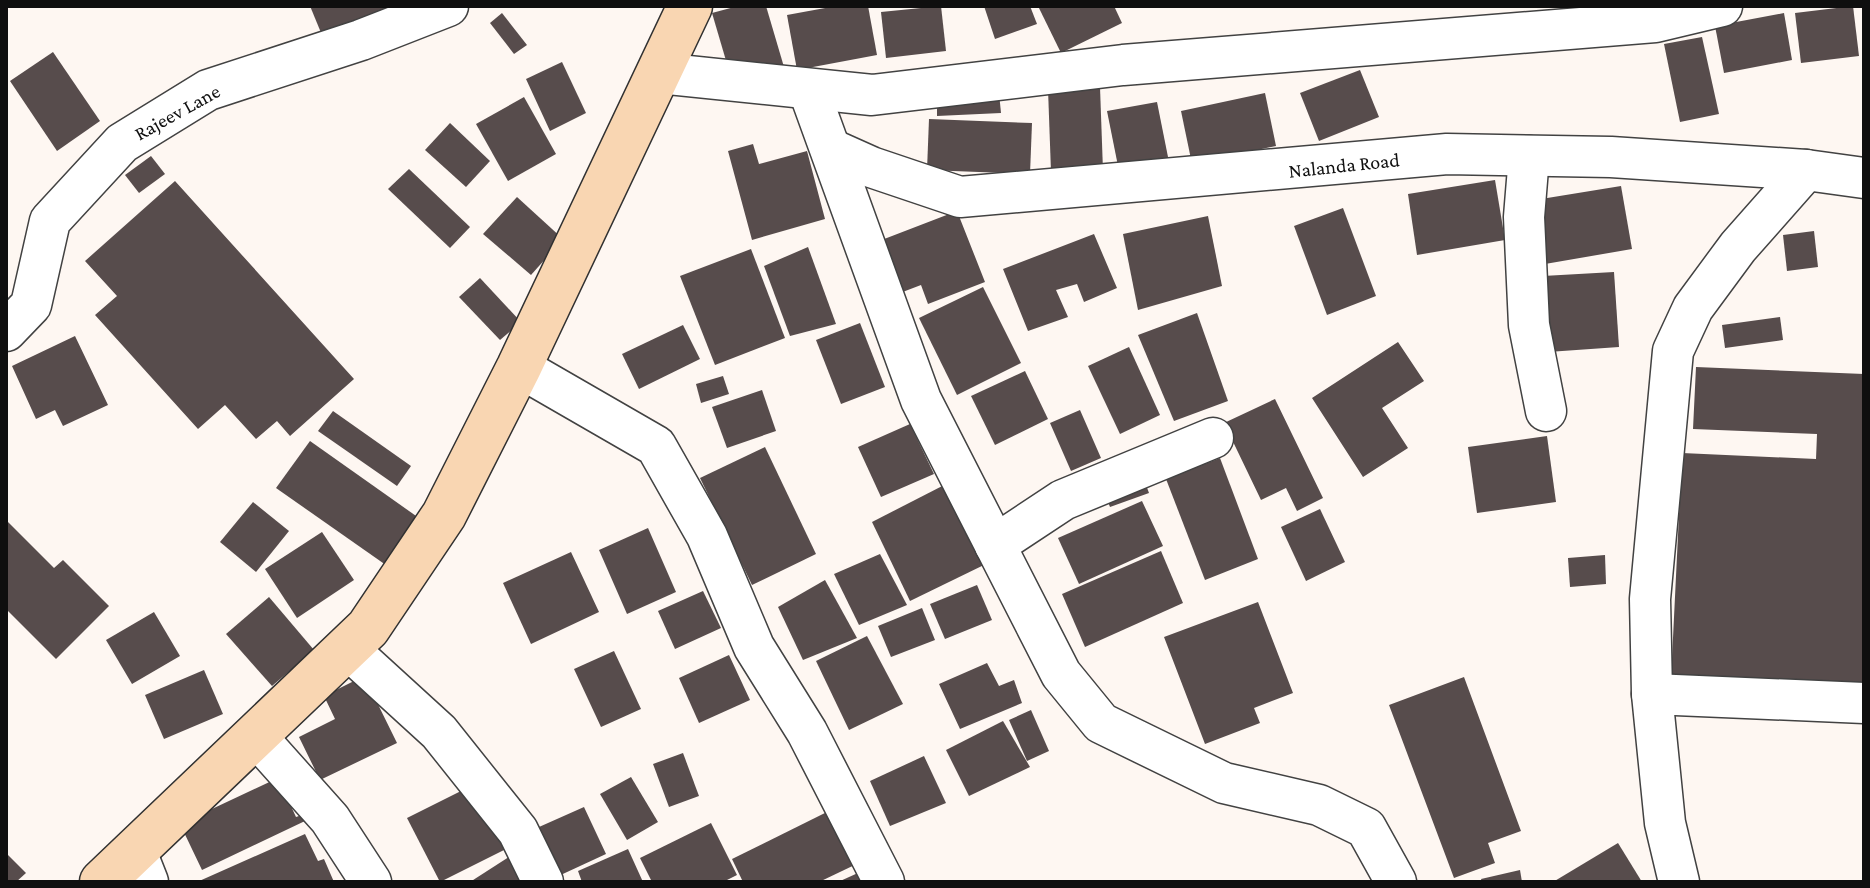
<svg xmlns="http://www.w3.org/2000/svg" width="1870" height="888" viewBox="0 0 1870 888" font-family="'Crimson Pro',serif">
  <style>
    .building { fill: #574c4c }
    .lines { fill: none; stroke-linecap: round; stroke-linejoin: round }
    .street-casing { stroke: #424242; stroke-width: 43 }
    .secondary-casing { stroke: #313131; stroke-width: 47 }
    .street { stroke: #fff; stroke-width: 40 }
    .secondary { stroke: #f9d6b2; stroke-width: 44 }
    .labels { text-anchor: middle; stroke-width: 8; stroke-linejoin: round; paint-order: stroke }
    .street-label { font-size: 20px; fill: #0f0f0f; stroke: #fff }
  </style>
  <rect width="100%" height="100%" fill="#fef7f2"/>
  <!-- building -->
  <g class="building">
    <path d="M310 6H405L324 40Z"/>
    <path d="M738 6H766L784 67 732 81 712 13Z"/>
    <path d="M836 6H868L877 55 797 70 787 15Z"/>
    <path d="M941 6 946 51 886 58 881 12Z"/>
    <path d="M984 6H1030L1037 24 995 39Z"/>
    <path d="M1038 6H1114L1122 23 1061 53Z"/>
    <path d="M1853 6 1859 56 1801 63 1795 13Z"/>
    <path d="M502 13 527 45 514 54 490 23Z"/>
    <path d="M1784 13 1792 60 1724 73 1715 26Z"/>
    <path d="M1702 37 1719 114 1680 122 1664 44Z"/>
    <path d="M53 52 100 121 57 151 10 81Z"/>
    <path d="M562 62 586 113 550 131 526 79Z"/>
    <path d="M1360 70 1379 117 1319 141 1300 93Z"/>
    <path d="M1100 87 1103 171 1051 172 1048 89Z"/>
    <path d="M999 93 1001 113 937 116V97Z"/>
    <path d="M1265 93 1276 146 1192 164 1181 111Z"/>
    <path d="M524 97 556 154 508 181 476 124Z"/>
    <path d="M1157 102 1171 172 1121 181 1107 111Z"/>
    <path d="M929 119 1032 123 1030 174 927 170Z"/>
    <path d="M450 123 490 161 466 187 425 150Z"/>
    <path d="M753 144 759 164 807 151 825 219 752 240 728 151Z"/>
    <path d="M151 156 165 174 139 193 125 175Z"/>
    <path d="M409 169 470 227 450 248 388 189Z"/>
    <path d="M1495 180 1505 240 1417 255 1408 194Z"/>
    <path d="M175 181 354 379 290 436 277 421 256 439 225 405 198 429 95 315 117 296 85 261Z"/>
    <path d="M1621 186 1632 249 1545 264 1535 200Z"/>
    <path d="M517 197 563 239 531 275 483 234Z"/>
    <path d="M1343 208 1376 296 1327 315 1294 226Z"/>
    <path d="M957 211 985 282 928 304 921 285 900 293 879 241Z"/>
    <path d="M1208 216 1222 286 1138 310 1123 234Z"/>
    <path d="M1814 231 1818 267 1787 271 1783 235Z"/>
    <path d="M1094 234 1117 288 1084 302 1077 284 1056 290 1068 317 1028 331 1003 269Z"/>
    <path d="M808 247 836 324 790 336 764 266Z"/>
    <path d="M751 249 785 338 715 365 680 276Z"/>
    <path d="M1614 272 1619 347 1548 352 1543 276Z"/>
    <path d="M480 278 521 322 500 340 459 297Z"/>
    <path d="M983 287 1021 363 957 395 919 318Z"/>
    <path d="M1197 313 1228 401 1174 421 1138 335Z"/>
    <path d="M1780 317 1783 340 1725 348 1722 325Z"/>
    <path d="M860 323 885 387 841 404 816 340Z"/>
    <path d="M683 325 700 359 639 389 622 354Z"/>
    <path d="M75 336 108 405 63 426 55 410 36 419 12 366Z"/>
    <path d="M1398 342 1424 381 1382 408 1408 448 1363 477 1312 398Z"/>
    <path d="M1129 347 1160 415 1120 434 1088 366Z"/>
    <path d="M1696 367 1864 374V687L1671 679 1682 453 1816 459 1817 434 1693 429Z"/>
    <path d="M1025 371 1048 419 995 445 971 396Z"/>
    <path d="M723 376 729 394 701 403 696 384Z"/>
    <path d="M762 390 776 431 727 448 712 407Z"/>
    <path d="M1275 399 1323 498 1297 511 1286 488 1261 500 1224 423Z"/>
    <path d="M1080 410 1101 458 1071 471 1050 423Z"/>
    <path d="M333 411 411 466 397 486 318 431Z"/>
    <path d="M910 424 934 474 881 497 858 447Z"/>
    <path d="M1547 436 1556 502 1477 513 1468 447Z"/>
    <path d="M310 441 426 523 393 570 276 488Z"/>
    <path d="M765 447 816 554 752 585 700 478Z"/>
    <path d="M1220 458 1258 559 1205 580 1166 479Z"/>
    <path d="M1143 477 1149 493 1110 507 1104 492Z"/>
    <path d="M952 481 988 563 910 601 872 522Z"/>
    <path d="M1142 501 1163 546 1079 584 1058 538Z"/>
    <path d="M253 502 289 531 256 572 220 542Z"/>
    <path d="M1320 509 1345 562 1306 581 1281 527Z"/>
    <path d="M6 520 54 568 63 560 109 606 56 659 6 609Z"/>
    <path d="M648 528 676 592 627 614 599 550Z"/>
    <path d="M322 532 354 580 297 618 265 569Z"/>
    <path d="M1161 551 1183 603 1085 647 1062 594Z"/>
    <path d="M571 552 599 612 531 644 503 583Z"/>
    <path d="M880 554 907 605 859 625 834 574Z"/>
    <path d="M1605 555 1606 584 1570 587 1568 558Z"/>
    <path d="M825 580 857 638 803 660 778 607Z"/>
    <path d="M977 585 992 620 945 639 930 604Z"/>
    <path d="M703 591 721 628 675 649 658 611Z"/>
    <path d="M269 597 314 650 272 686 226 634Z"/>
    <path d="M1258 602 1293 693 1254 708 1260 723 1205 744 1164 637Z"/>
    <path d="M922 608 935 640 891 657 878 626Z"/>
    <path d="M154 612 180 656 132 684 106 640Z"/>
    <path d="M867 636 903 704 849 730 816 661Z"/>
    <path d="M614 651 641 709 601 727 574 669Z"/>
    <path d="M729 655 750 700 699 723 679 678Z"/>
    <path d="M987 663 999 686 1014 680 1022 703 960 729 939 684Z"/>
    <path d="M204 670 223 714 164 739 145 695Z"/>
    <path d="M364 676 397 743 320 780 299 737 335 719 324 696Z"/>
    <path d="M1464 677 1521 831 1488 843 1495 863 1454 878 1389 705Z"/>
    <path d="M1031 710 1049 751 1027 761 1009 720Z"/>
    <path d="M1003 721 1030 767 969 796 946 750Z"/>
    <path d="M683 753 699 796 669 807 653 764Z"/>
    <path d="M924 756 946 803 890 826 870 781Z"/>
    <path d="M631 777 658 822 627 840 600 794Z"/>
    <path d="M278 778 296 817 302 815 305 821 202 870 180 824Z"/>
    <path d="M473 785 506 849 440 882 407 818Z"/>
    <path d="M584 807 606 854 552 879 530 831Z"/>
    <path d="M837 807 863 861 819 882H743L732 859Z"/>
    <path d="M711 823 737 875 723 882H652L640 858Z"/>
    <path d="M305 834 318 861 324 859 334 882H197Z"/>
    <path d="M1618 843 1642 882H1553Z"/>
    <path d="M628 849 643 882H582L578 871Z"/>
    <path d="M6 853 26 873 16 882H6Z"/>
    <path d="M515 853 539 882H470Z"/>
    <path d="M869 868 876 882H838Z"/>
    <path d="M1520 870 1522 882H1482L1481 879Z"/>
  </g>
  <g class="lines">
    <defs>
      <g id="street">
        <path d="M659 73 872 95 1123 65 1655 22 1722 6"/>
        <path d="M809 91 921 400 1061 674 1101 723 1224 783 1319 805 1366 828 1396 882"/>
        <path d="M833 150 871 167 960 197 1447 154 1611 157 1806 170 1864 178"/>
        <path d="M1529 156 1524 217 1529 325 1546 411"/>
        <path d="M6 331 31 305 50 221 122 143 208 90 361 40 448 6"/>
        <path d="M519 367 656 446 707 536 754 647 807 732 884 882"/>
        <path d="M995 545 1063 500 1213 438"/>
        <path d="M347 648 439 732 518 831 543 882"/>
        <path d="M1652 694 1864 703"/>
        <path d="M255 735 330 819 371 882"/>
        <path d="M135 849 148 882"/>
        <path d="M1679 882 1665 823 1652 694 1650 599 1673 351 1693 308 1738 247 1806 170"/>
      </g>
      <path id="secondary" d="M102 882 368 628 444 515 519 367 690 6"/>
    </defs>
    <!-- street casing -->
    <use href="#street" class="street-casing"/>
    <!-- secondary casing -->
    <use href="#secondary" class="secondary-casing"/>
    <!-- street -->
    <use href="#street" class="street"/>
    <!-- secondary -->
    <use href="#secondary" class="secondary"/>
  </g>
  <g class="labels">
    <!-- street labels -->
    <g class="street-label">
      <text transform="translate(177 112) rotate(-29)" y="7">Rajeev Lane</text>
      <text transform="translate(1344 165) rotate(-6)" y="7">Nalanda Road</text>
    </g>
  </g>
  <!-- border -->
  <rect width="1870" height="888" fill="none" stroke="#0f0f0f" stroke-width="16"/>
</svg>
